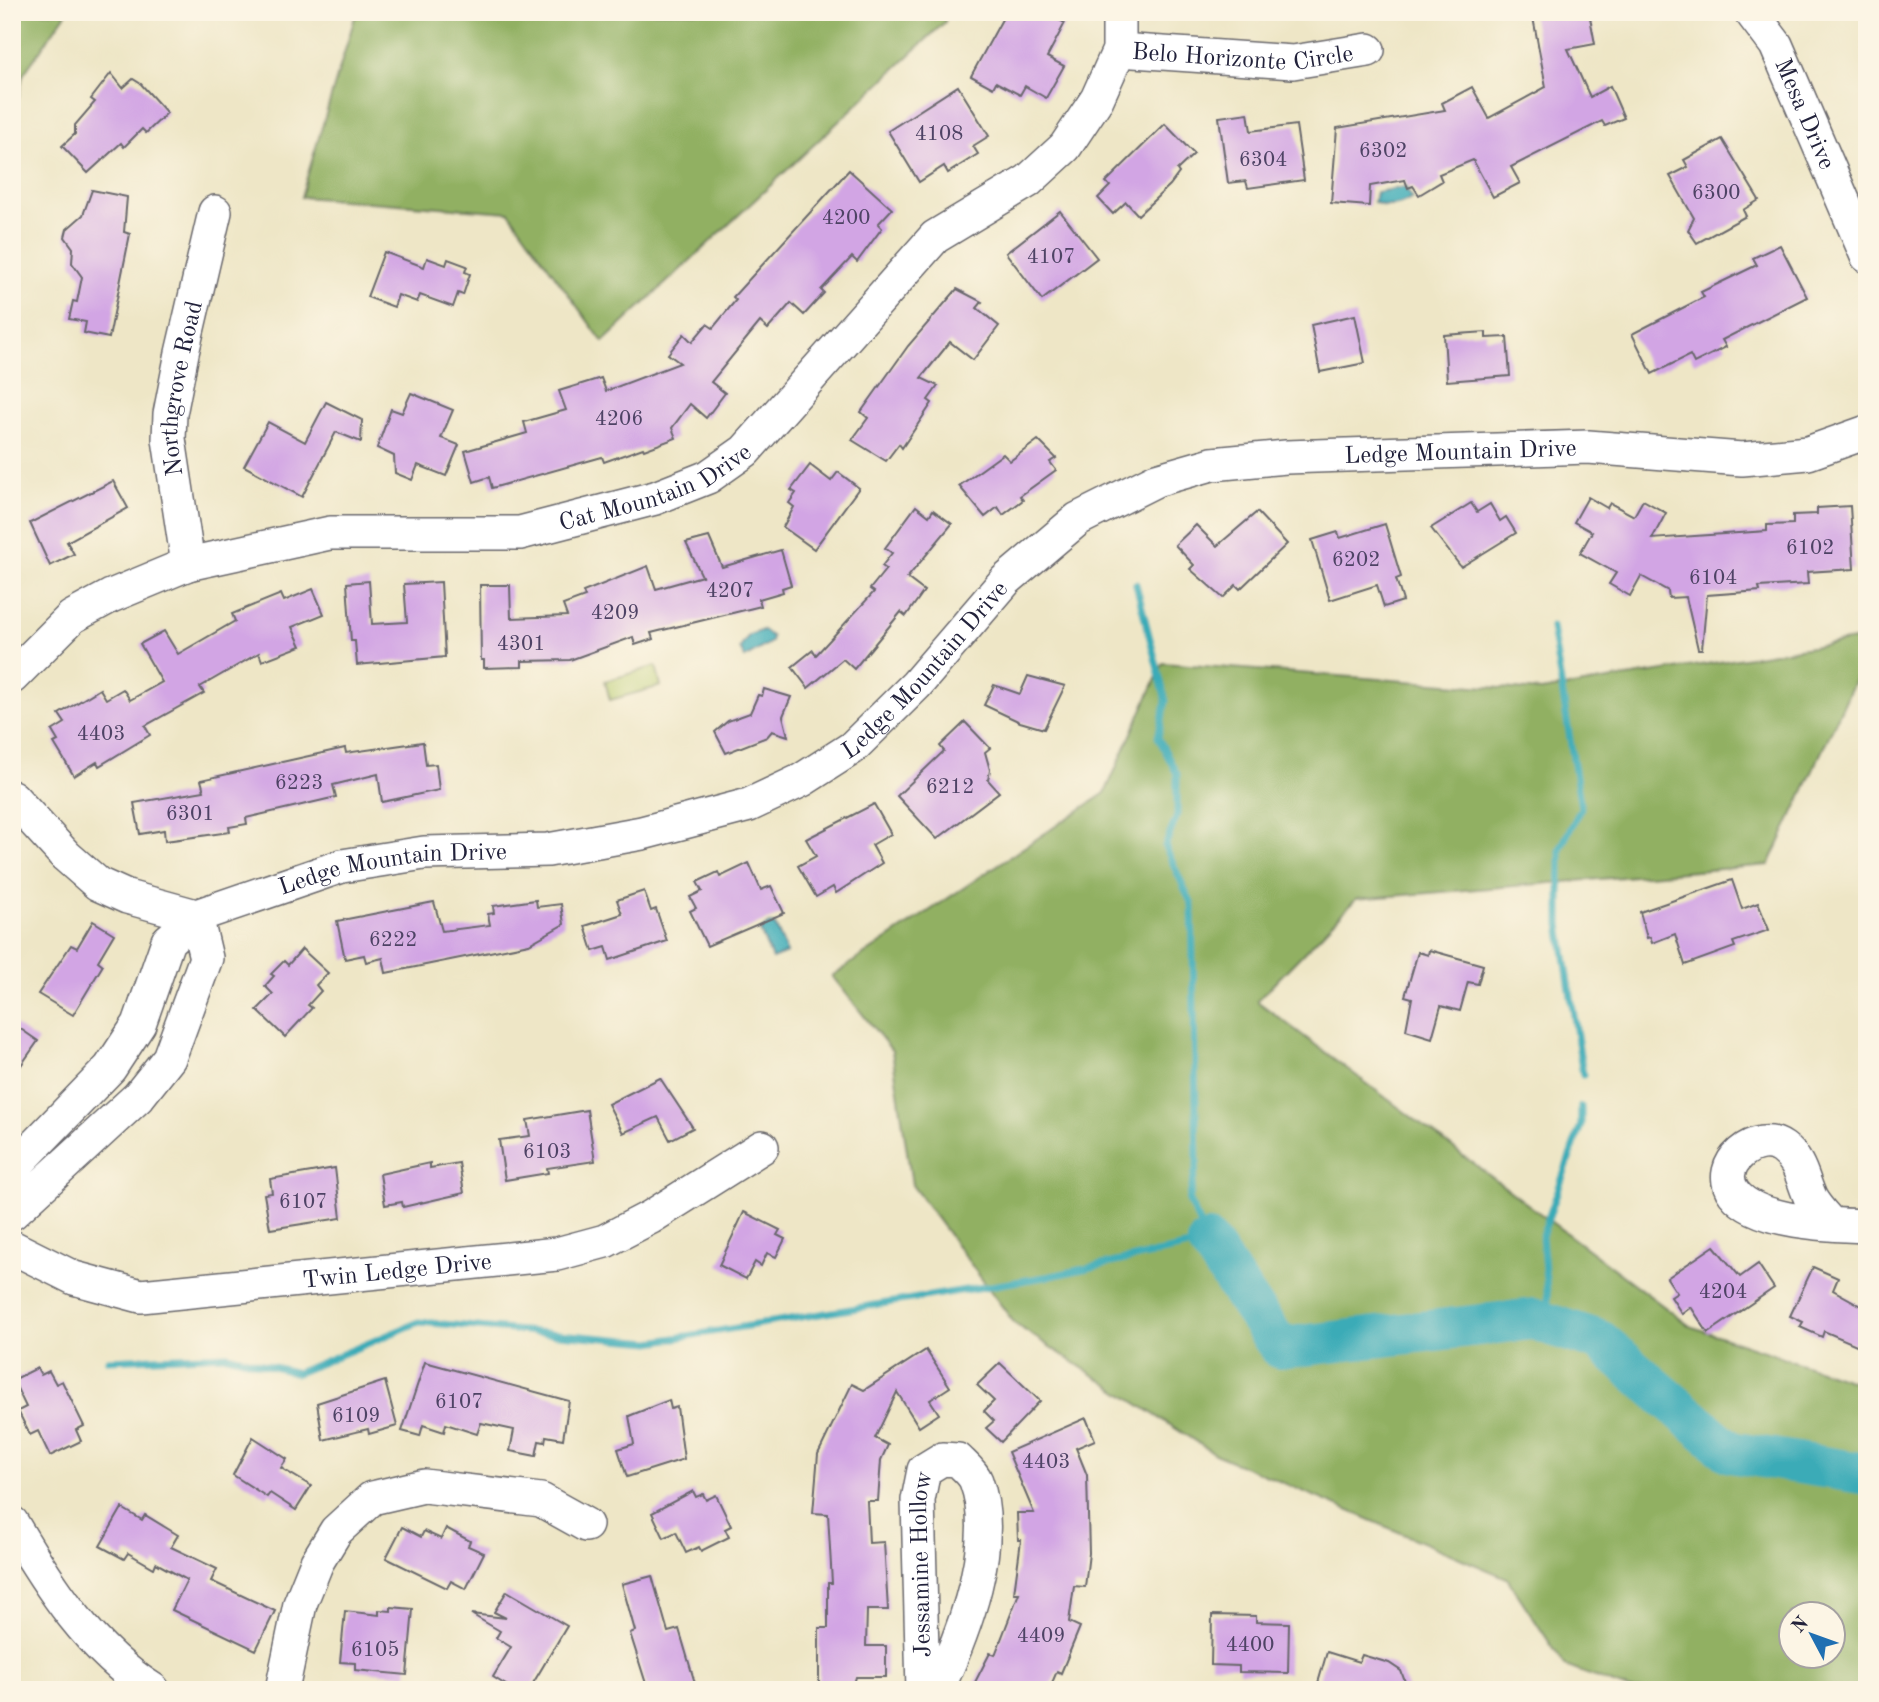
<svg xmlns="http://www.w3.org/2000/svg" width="1879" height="1702" viewBox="0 0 1879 1702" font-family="'Old Standard TT',serif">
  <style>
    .green { fill: #b7cc70; stroke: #6c7756; stroke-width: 2 }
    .forest { fill: #91b062; stroke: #5a694e; stroke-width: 2; fill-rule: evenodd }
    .water { fill: #3babb7; stroke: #2e6679; stroke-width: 2 }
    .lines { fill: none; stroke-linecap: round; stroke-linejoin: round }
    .stream { stroke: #3babb7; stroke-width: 7 }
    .river { stroke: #3babb7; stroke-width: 42 }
    .building { fill: #d2a5e4 }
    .minor-casing { stroke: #69676c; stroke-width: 36 }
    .minor { stroke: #fff; stroke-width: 33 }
    .labels { text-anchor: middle; stroke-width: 5; stroke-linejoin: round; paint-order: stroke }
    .number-label { font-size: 21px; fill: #4e4365 }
    .street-label { font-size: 24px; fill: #22223b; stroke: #fcf5e5 }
  </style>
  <rect width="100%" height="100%" fill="#fcf5e5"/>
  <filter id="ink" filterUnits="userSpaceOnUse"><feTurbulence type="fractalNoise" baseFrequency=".0143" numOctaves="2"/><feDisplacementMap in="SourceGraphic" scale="14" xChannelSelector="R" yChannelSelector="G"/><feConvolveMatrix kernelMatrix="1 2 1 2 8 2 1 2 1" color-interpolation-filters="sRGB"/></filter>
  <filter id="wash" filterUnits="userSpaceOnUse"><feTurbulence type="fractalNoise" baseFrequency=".00686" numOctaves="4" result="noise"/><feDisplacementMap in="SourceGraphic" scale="28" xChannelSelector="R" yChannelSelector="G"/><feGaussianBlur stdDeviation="1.57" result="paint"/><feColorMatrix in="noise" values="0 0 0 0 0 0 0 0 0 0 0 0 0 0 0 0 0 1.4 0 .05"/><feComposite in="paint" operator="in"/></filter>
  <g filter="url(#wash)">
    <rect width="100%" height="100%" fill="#eee6c6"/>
    <!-- green -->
    <path class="green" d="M656 666 661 686 610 700 605 681Z"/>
    <!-- forest -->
    <g class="forest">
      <path d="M12 12H67L23 75 12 125Z"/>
      <path d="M353 12H946L945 22 603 342 509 212 301 197 355 17Z"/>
      <path d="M1867 638V654L1769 865 1356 899 1257 1001 1690 1326 1867 1386V1690H1630L1565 1666 1507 1578 1215 1454 1015 1324 912 1185 892 1051 832 976 1105 793 1163 663 1541 691ZM1792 1614H1834V1656H1792Z"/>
    </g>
    <!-- water -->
    <g class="water">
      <path d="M1405 187 1412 198C1400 207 1388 209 1374 202L1376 192Z"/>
      <path d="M763 630 772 637 771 642 745 658 740 648 749 635Z"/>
      <path d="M769 924 775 925 787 953 772 959 760 931Z"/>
    </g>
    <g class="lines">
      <!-- stream -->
      <g class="stream">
        <path d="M1552 627 1581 808 1560 849V924L1583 1075"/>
        <path d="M1550 1325 1542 1236 1581 1125V1107"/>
        <path d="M108 1360 227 1355 297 1373 419 1322 651 1342 1051 1276 1208 1242 1189 1201 1197 1163 1192 905 1165 846 1177 816V774L1158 737 1166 701 1136 584"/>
      </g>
      <!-- river -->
      <path class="river" d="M1208 1242 1280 1348 1533 1319 1600 1341 1730 1452 1867 1474"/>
    </g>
    <g id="blocks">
      <!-- building -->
      <g class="building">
        <path d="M1006 12H1045L1065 23 1047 57 1064 66 1046 98 1025 86 1020 95 996 82 993 88 971 76Z"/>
        <path d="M1532 12H1589L1595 44 1568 49 1590 97 1610 86 1624 118 1605 126 1602 121 1511 167 1520 183 1493 197 1473 160 1439 174 1442 181 1419 195 1413 186 1408 188 1405 180 1370 186 1369 206 1331 203 1337 128 1445 110 1442 103 1472 87 1489 118 1546 87Z"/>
        <path d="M111 73 123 88 133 79 141 84 167 113 146 133 142 129 124 147 121 143 88 173 62 146 75 134V125L95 102 91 99Z"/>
        <path d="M958 86 989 136 973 146 978 154 948 173 944 166 919 182 888 131Z"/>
        <path d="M1248 113 1251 131 1296 125 1304 180 1248 188 1246 181 1228 183 1219 117Z"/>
        <path d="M1165 124 1194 154 1177 170 1179 173 1170 185 1138 215 1126 202 1113 214 1098 198 1110 186 1106 182Z"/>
        <path d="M1722 139 1759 200 1743 210 1746 216 1697 243 1688 230 1694 218 1670 176 1688 167 1684 160Z"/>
        <path d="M849 170 892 209 878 224 882 228 857 262 852 257 821 290 824 293 804 315 791 303 768 329 760 322 711 382 725 393 706 418 690 404 672 428 676 438 644 450 643 448 604 462 602 457 492 488 489 477 474 482 465 451 527 433 524 422 566 410 559 391 601 378 606 391 680 363 668 354 684 334 692 342 707 324 713 328 736 300 733 297Z"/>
        <path d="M92 190 127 197 124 232 130 234 109 338 84 333 86 322 69 319 73 301 77 302 82 277 72 263 73 248 65 237 67 229 83 215Z"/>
        <path d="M1060 211 1097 258 1042 300 1006 253Z"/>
        <path d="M1780 245 1807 297 1722 340 1726 347 1694 363 1690 355 1652 374 1632 334 1704 297 1701 292 1757 265 1753 258Z"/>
        <path d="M384 252 424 267 427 258 446 265 448 259 467 266 465 272 470 274 463 295 458 293 453 307 420 295 417 302 398 295 394 307 367 297Z"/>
        <path d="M957 289 982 302 977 308 999 326 973 360 950 342 921 378 938 386 928 400 932 403 902 448 899 444 886 461 852 440 868 418 861 412 908 346Z"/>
        <path d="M1355 315 1365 363 1320 372 1311 325Z"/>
        <path d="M1486 332V338L1507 337 1510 376 1447 381 1444 335Z"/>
        <path d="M411 393 453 410 441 438 459 445 446 476 418 465 412 480 395 473 394 456 377 448 391 409 402 413Z"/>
        <path d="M326 402 362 420 361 442 336 432 302 497 244 466 268 422 305 442Z"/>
        <path d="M1038 440 1056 458 1050 462 1056 470 1020 496 1023 500 1003 515 998 507 985 517 959 486 1003 454 1010 461Z"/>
        <path d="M810 465 831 481 838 472 859 488 814 549 783 527 794 507 789 503 796 493 791 490Z"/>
        <path d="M113 481 128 508 67 542 74 554 50 566 30 523Z"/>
        <path d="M1588 497 1607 508 1610 503 1634 516 1643 500 1666 513 1652 539 1767 531V525L1793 524V515L1817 514V508L1850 506 1854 569 1807 572 1808 584 1759 587 1760 591 1707 595 1702 649H1698L1686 597 1669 598 1668 591 1641 576 1630 596 1609 584 1616 573 1580 553 1592 532 1574 522Z"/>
        <path d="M1471 503 1477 512 1490 504 1500 521 1506 517 1516 533 1461 567 1431 528Z"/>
        <path d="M916 506 929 516 933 510 952 524 907 578 924 591 906 616 901 612 854 669 843 659 808 688 792 667 813 650 816 655 874 592 870 589 886 569 882 566 892 553 885 548Z"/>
        <path d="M1257 512 1287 544 1240 589 1236 585 1223 598 1190 569 1194 565 1175 545 1196 525 1217 546Z"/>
        <path d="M1385 524 1401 577 1396 579 1403 601 1384 607 1377 585 1330 600 1312 540 1338 532 1340 538Z"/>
        <path d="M709 537 722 567 781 550 791 585 782 588 783 592 759 599 761 606 651 633 653 639 635 645 633 637 570 660 522 661V667L484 668V660H481L480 585H510L511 618 567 616 563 605 585 597 583 592 648 566 656 589 702 576 686 543Z"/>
        <path d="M369 581 372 624 407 622 404 584 441 582 445 657 357 665 355 641H351L347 583Z"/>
        <path d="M313 589 324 614 292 627 301 646 262 661 259 653 200 687 204 693 145 726 150 735 99 766 97 762 74 776 54 743 58 741 52 731 65 723 59 714 100 689 106 699 123 689 130 700 162 682 140 644 164 631 178 654 235 621 232 614 281 594 284 601Z"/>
        <path d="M1028 676 1065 686 1044 729 1020 722 984 705 994 685 1020 694Z"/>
        <path d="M764 689 791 697 783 716 788 736 772 731 767 737 726 753 715 732 728 721 750 713 758 695 762 696Z"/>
        <path d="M965 722 990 748 985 752 990 770 988 780 999 792 937 839 897 796 944 751 940 746Z"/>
        <path d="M423 742 426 765 436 764 439 790 382 802 378 774 333 785 336 797 246 818 247 824 229 827 230 832 165 841 164 830 140 834 134 803 204 791 201 780 345 748 346 753Z"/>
        <path d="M874 804 891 834 872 845 882 863 836 893 833 887 816 897 798 866 816 856 806 839Z"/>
        <path d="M749 863 761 890 771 886 784 913 707 946 690 911 696 908 690 897 702 891 697 882 718 872 720 877Z"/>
        <path d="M1732 880 1742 909 1758 903 1769 930 1733 942 1735 947 1685 965 1675 934 1652 943 1650 937 1647 938 1640 912Z"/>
        <path d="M644 891 651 911 656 909 667 941 610 960 606 947 593 951 585 926 622 914 617 900Z"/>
        <path d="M536 900 537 907 561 904 564 924 529 944 386 973 383 958 366 962 364 955 345 959 337 921 434 902 442 931 490 925 488 914 494 913 493 906Z"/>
        <path d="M93 921 114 934 98 961 103 965 73 1015 38 994 71 945 77 948Z"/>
        <path d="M302 949 328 973 316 985 321 991 308 1005 312 1008 285 1037 257 1010 273 994 265 986 274 976 271 974 284 961 288 965Z"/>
        <path d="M1429 950 1483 965 1478 984 1468 982 1460 1011 1441 1006 1432 1038 1406 1030 1412 998 1405 996 1418 952 1428 955Z"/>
        <path d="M12 1023 38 1041 12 1078Z"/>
        <path d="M660 1078 693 1128 670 1140 658 1117 623 1133 608 1104Z"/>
        <path d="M587 1110 595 1161 547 1168 548 1173 505 1180 499 1140 530 1136 527 1120Z"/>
        <path d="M430 1163V1168L459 1163 464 1193 403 1207 402 1202 385 1205 380 1174Z"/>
        <path d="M335 1168 341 1218 270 1229 264 1194 272 1193 270 1179Z"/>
        <path d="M744 1212 780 1230 777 1235 785 1239 776 1257 767 1253 761 1266 755 1262 746 1279 719 1265Z"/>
        <path d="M1714 1246 1740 1277 1758 1264 1774 1288 1708 1333 1691 1307 1682 1314 1671 1297 1677 1293 1667 1278Z"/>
        <path d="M1813 1267 1838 1278 1833 1290 1867 1309V1335L1861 1347 1824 1331 1822 1337 1800 1327 1803 1322 1790 1316Z"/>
        <path d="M926 1350 950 1387 930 1400 939 1414 919 1427 897 1392 875 1438 888 1445 881 1460 878 1501H867L869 1543 884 1542 888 1610H867L866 1646H886V1677H856L852 1690H819V1628H828V1583H832L828 1514 813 1513 818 1454 852 1384 864 1390Z"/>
        <path d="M425 1362 569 1401 563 1439 546 1436 545 1442 539 1441 536 1456 510 1451 514 1430 481 1423 477 1434 446 1424 444 1432 423 1425 420 1436 402 1431Z"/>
        <path d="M1000 1363 1040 1401 1001 1442 986 1428 994 1421 984 1411 994 1401 977 1385Z"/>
        <path d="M37 1368 41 1375 49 1371 56 1384 62 1381 84 1426 76 1430 81 1441 50 1456 38 1431 30 1435 18 1411 26 1407 13 1380Z"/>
        <path d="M385 1381 397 1426 369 1434 368 1429 323 1440 317 1403Z"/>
        <path d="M669 1400 671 1409 677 1407 684 1459 627 1477 618 1449 634 1444 629 1416Z"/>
        <path d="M1086 1418 1095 1440 1076 1448 1087 1475 1089 1553 1085 1587 1074 1586 1069 1622 1080 1627 1061 1673 1057 1671 1049 1690H971L990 1653 995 1655 1019 1593H1014L1021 1540H1018L1017 1513H1034L1008 1452Z"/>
        <path d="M253 1437 287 1459 281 1468 311 1486 296 1510 270 1493 267 1497 233 1475Z"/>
        <path d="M693 1491 696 1497 703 1494 706 1500 716 1495 731 1526 725 1529 729 1537 701 1551 699 1547 686 1553 676 1532 664 1538 652 1513Z"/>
        <path d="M122 1508 142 1520 145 1515 178 1535 171 1547 217 1569 211 1581 275 1611 256 1650 172 1610 187 1580 156 1563 154 1568 128 1553 124 1559 100 1546Z"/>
        <path d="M402 1527 421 1537 424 1531 441 1539 446 1528 470 1541 468 1546 484 1553 466 1589 451 1581 447 1588 386 1558Z"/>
        <path d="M652 1576 668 1632 679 1629 697 1690H648L630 1633 635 1631 622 1584Z"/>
        <path d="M507 1591 567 1626 529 1690H514L493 1677 511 1647 496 1638 500 1631 471 1614 506 1618 494 1612Z"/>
        <path d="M391 1607 413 1609 407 1675 355 1670V1663L340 1662 345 1611 379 1615V1610L391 1611Z"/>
        <path d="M1212 1615 1256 1616V1622L1289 1623 1288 1673 1239 1672V1666L1211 1665Z"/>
        <path d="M1327 1652 1359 1662 1362 1655 1389 1663 1401 1671 1408 1690H1341L1318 1683Z"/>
      </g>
    </g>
  </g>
  <g filter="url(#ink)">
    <use href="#blocks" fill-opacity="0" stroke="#69676c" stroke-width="2"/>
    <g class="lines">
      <defs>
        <g id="minor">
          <path id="s1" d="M1751 12 1776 45 1867 256"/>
          <path id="s2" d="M1119 50 1293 62 1368 50"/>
          <path id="s3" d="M188 564 169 439 170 414 182 353 215 212"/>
          <path id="s4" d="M12 677 72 617 111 596 188 564 330 533H520L655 498 708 477 745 451 935 237 1028 181 1065 147 1097 99 1119 50V12"/>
          <path id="s5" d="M12 797 66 856 98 884 127 897 196 916 342 866 424 853 548 850 642 833 749 805 802 780 852 748 916 685 1006 580 1078 519 1156 480 1212 464 1286 457 1588 447 1742 459 1808 453 1867 432"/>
          <path d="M12 1169 110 1068 139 1024 168 941 196 916 206 958 169 1058 138 1097 12 1213"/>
          <path d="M1831 1224C1824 1216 1816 1208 1811 1199 1802 1180 1801 1161 1783 1148 1757 1129 1713 1165 1734 1193 1757 1223 1832 1225 1867 1226"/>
          <path id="s6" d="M12 1247 74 1278 141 1296 557 1254 605 1241 651 1217 762 1147"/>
          <path d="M12 1523C49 1586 90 1650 153 1690"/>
          <path d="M282 1690 300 1604 317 1562 336 1531 372 1498 424 1486 541 1500 586 1525"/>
          <path id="s7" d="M923 1690 918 1500 924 1470 942 1459 958 1460C964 1466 973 1473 976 1481 999 1543 964 1632 937 1690"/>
        </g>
      </defs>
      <!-- minor casing -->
      <use href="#minor" class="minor-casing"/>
      <!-- minor -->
      <use href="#minor" class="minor"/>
    </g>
  </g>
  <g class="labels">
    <!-- number labels -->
    <g class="number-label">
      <text x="939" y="140">4108</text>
      <text x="1383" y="157">6302</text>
      <text x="1263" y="166">6304</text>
      <text x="1716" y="199">6300</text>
      <text x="846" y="224">4200</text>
      <text x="1051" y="263">4107</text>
      <text x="619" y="425">4206</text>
      <text x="1810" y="554">6102</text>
      <text x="1356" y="566">6202</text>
      <text x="1713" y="584">6104</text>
      <text x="730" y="597">4207</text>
      <text x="615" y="619">4209</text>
      <text x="521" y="650">4301</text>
      <text x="101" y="740">4403</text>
      <text x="299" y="789">6223</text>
      <text x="950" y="793">6212</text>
      <text x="190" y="820">6301</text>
      <text x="393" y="946">6222</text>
      <text x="547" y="1158">6103</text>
      <text x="303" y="1208">6107</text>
      <text x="1723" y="1298">4204</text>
      <text x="459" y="1408">6107</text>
      <text x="356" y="1422">6109</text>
      <text x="1046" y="1468">4403</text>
      <text x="1041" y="1642">4409</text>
      <text x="1250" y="1651">4400</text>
      <text x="375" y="1656">6105</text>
    </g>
    <!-- street labels -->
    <g class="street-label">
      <text dy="8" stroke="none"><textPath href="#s2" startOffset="124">Belo Horizonte Circle</textPath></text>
      <text dy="8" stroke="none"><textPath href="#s1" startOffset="116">Mesa Drive</textPath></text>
      <text dy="8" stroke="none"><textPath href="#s3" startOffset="178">Northgrove Road</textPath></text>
      <text dy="8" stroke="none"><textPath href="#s5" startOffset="1628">Ledge Mountain Drive</textPath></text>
      <text dy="8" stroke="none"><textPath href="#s4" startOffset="691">Cat Mountain Drive</textPath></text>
      <text dy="8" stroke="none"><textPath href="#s5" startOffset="1018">Ledge Mountain Drive</textPath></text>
      <text dy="8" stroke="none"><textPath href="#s5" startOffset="430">Ledge Mountain Drive</textPath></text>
      <text dy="8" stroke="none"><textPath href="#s6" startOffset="396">Twin Ledge Drive</textPath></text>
      <text dy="8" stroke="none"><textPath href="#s7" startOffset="126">Jessamine Hollow</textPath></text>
    </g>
  </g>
  <!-- margin -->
  <rect width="1879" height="1702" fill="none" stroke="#fcf5e5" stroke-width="42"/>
  <!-- north arrow -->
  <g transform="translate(1812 1635) rotate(311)"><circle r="33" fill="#fcf5e5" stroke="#a5a1a1" stroke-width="2"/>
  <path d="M0-5L12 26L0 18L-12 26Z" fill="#1f6fb2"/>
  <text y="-10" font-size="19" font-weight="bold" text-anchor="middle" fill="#22223b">N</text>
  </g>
</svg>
